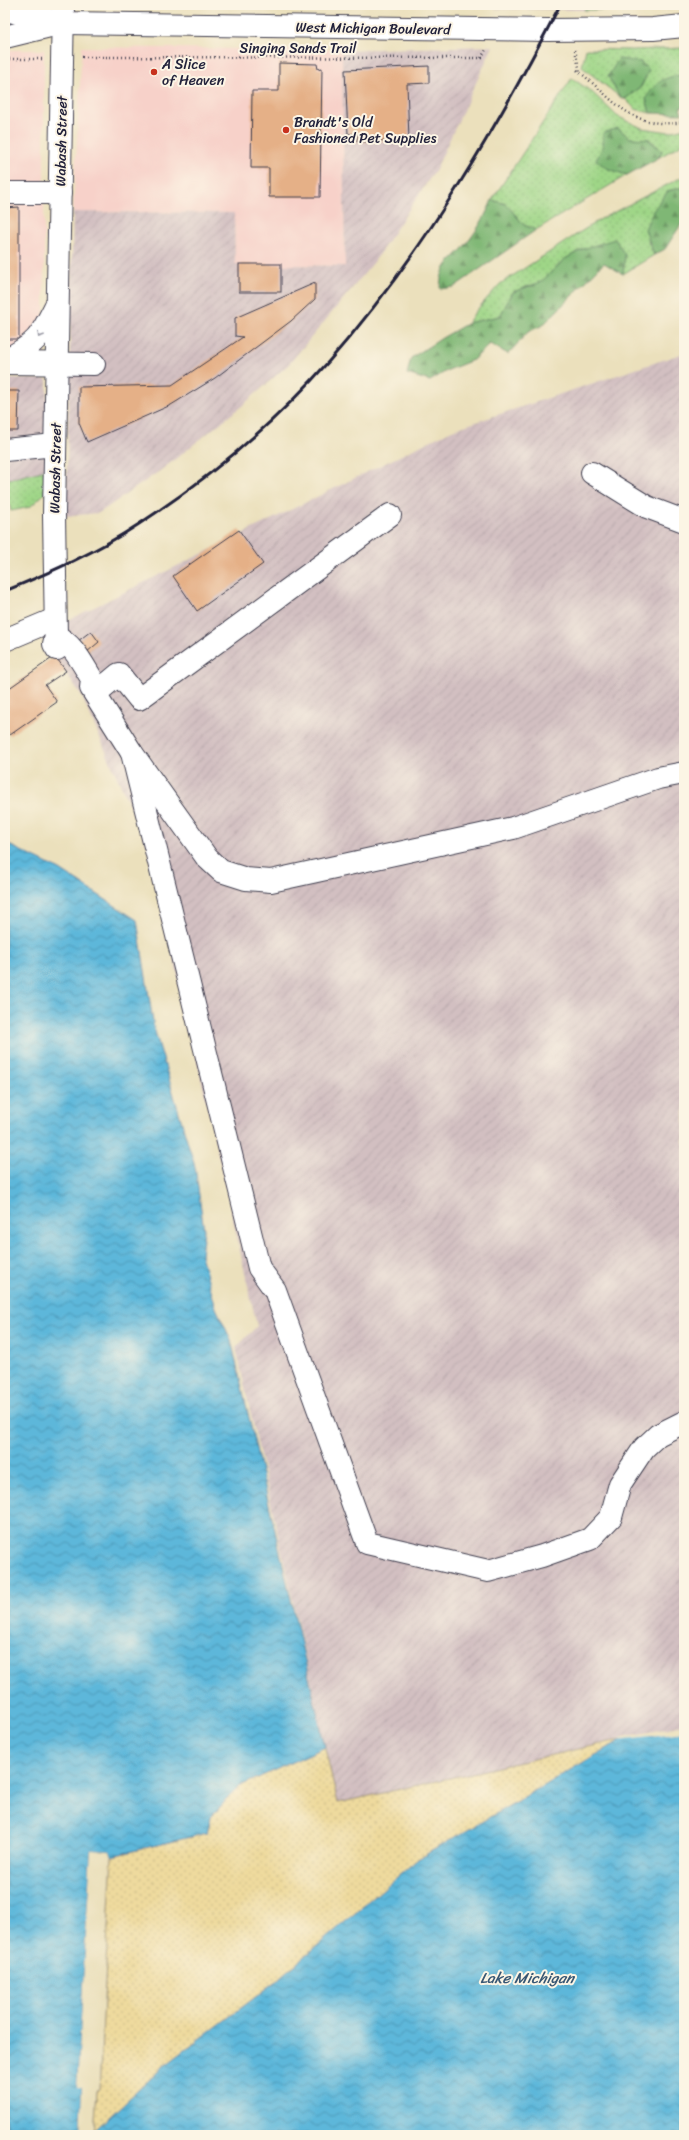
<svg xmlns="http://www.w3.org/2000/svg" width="689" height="2140" viewBox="0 0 689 2140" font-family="Sriracha,sans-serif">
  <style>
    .built { fill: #f7d1c9 }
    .industrial { fill: url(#industrial-furrows) }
    .railway { fill: #d2bfc1 }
    .grass { fill: url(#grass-dots); stroke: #607c61 }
    .forest { fill: url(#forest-firs); stroke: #506c58 }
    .sand { fill: url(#sand-dots); stroke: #887e6c }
    .water { fill: url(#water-waves); stroke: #406c8a }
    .pier { fill: #ebe0bc }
    .building { fill: #e5b087 }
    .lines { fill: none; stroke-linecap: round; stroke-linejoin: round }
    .minor-casing { stroke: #403e4e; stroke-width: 24 }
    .major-casing { stroke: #403e4e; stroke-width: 24 }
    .path { stroke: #403e4e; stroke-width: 2.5; stroke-dasharray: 1 3; stroke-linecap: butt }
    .minor { stroke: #fff; stroke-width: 22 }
    .major { stroke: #fff; stroke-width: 22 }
    .rail { stroke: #22223b; stroke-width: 3 }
    .oneway { stroke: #9c9ca7 }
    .poi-dot { fill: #c8321e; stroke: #fcf5e5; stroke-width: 1.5 }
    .labels { text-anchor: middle; stroke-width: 4; stroke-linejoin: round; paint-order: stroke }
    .street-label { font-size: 14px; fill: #22223b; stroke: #fcf5e5 }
    .poi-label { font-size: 14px; fill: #22223b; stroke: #fcf5e5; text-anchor: start }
    .water-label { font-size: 15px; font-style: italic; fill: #375673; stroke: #fcf5e5 }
  </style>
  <defs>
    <pattern id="industrial-furrows" width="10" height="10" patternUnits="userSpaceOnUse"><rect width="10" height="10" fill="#d2bfc1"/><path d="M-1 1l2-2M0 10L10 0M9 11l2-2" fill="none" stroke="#b4a4a7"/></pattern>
    <pattern id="grass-dots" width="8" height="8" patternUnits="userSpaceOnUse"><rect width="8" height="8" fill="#9fd687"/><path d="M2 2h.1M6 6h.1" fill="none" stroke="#89b775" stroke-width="1.8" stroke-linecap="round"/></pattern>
    <pattern id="forest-firs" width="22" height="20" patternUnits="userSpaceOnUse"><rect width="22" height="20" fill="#7fb774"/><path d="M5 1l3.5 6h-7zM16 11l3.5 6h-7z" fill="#689460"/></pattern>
    <pattern id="sand-dots" width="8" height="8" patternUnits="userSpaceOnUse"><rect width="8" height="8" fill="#eeda9e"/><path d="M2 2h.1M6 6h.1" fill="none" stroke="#ccbb89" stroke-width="1.8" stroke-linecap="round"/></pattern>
    <pattern id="water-waves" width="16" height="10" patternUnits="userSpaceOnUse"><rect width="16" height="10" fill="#5db7da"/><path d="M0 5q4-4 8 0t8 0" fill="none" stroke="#4c94b2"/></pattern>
  </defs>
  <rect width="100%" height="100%" fill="#fcf5e5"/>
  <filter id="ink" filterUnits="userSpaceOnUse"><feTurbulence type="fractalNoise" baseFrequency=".025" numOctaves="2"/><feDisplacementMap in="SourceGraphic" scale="8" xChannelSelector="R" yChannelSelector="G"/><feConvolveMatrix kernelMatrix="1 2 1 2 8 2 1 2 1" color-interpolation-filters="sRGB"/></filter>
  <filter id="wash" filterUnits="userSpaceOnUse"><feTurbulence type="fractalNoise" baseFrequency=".012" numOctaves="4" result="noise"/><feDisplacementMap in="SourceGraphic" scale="16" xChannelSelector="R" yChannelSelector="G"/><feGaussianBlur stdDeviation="0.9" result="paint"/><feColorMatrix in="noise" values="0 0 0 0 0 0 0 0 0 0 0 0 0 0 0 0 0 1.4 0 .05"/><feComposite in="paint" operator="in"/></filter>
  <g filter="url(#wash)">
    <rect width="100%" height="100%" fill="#ebe0bc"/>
    <!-- built -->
    <g class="built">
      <path d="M82 47 342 50 345 266 235 264 234 213 73 212Z"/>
      <rect x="5" y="50" width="39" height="303"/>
    </g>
    <!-- industrial -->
    <g class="industrial">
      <path d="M493 46 436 169 374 262 289 364 243 405 164 468 99 513 66 516 73 212 234 213 235 264 345 266 342 50Z"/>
      <path d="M684 353V1727L623 1739 338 1803 236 1348 257 1326 150 852 82 697 40 634 452 430Z"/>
      <path d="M5 379H47V470L5 480Z"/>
    </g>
    <!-- railway -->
    <path class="railway" d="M495 5H587L584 10 495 9Z"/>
    <!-- grass -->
    <g class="grass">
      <path d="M587 5H684V6L661 9 584 10Z"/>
      <path d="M684 48V76L680 75 646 98 650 113 635 109 625 99 641 87 649 70 641 62 609 76 620 97 582 67 586 49 632 50Z"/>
      <path d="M572 78 593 93 617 116 642 128 669 132 684 128V143L658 158 662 151 649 139 630 138 618 128 606 168 627 175 536 230 524 225 506 204 492 200Z"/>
      <path d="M684 176V187L668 191 648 242 654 255 623 274 625 255 598 246 583 249 565 259 541 282 513 292 500 316 468 323 475 312 500 284 599 220Z"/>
      <path d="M47 470 44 494 30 507 11 511 9 502 5 503V480Z"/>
    </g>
    <!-- forest -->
    <g class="forest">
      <path d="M619 59 641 62 649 70 641 87 625 99 620 97 608 76Z"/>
      <path d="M680 75 684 76V106L680 108 682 114 650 113 646 98C657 82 662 78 680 75Z"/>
      <path d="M618 128 630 138 648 139 662 151 658 158 627 175 606 168 596 160 603 147V133Z"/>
      <path d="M684 187V220L665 249 654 255 645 229 653 211 668 191Z"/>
      <path d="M492 200 506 204 524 225 536 230 454 287 440 289C441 261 453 262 467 243 478 229 486 215 492 200Z"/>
      <path d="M615 239 625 255 623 274 604 263 543 325 528 332 508 354 490 344 473 360 448 370 430 381 407 374 411 358 442 338 468 323 500 316 513 292 541 282 565 259 583 249Z"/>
    </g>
    <!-- sand -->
    <path class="sand" d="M320 1727 338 1803 623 1739 684 1730 94 2135 97 2090H99L112 1856 178 1840 207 1800Z"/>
    <!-- water -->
    <g class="water">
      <path d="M5 843 60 870 137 920 154 1028 195 1167 204 1230 201 1255 216 1308 231 1340 325 1747 238 1787 211 1817 207 1833 112 1856 110 1851 91 1850 77 2087 82 2088 80 2135H5Z"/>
      <path d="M684 1727V2135H94L95 2130 163 2067 274 1983 418 1859 623 1739Z"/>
    </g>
    <!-- pier -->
    <g class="pier">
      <path d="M684 1725V1732L617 1740 623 1737Z"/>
      <path d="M91 1850 110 1851 112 1856 110 1858 108 1853 93 1852 79 2086 84 2088 82 2135H80L82 2088H77Z"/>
    </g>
    <g id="blocks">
      <!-- building -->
      <g class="building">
        <path d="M279 63 317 64 318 69 322 68 320 197H269V168H251L252 91H279Z"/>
        <path d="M429 66V83L407 84 409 140 357 142V134H348L345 70Z"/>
        <path d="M19 207V339H5V208Z"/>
        <rect x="239" y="264" width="42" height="28"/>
        <path d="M315 283V299L291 321 215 378 171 405 87 442 79 423V387L172 385 243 337 235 336V318Z"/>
        <path d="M5 391H19L18 431H5Z"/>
        <path d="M239 530 263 564 197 611 173 576Z"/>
        <path d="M91 631 99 642 87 652 78 641Z"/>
        <path d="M55 656 66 671 45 685 57 702 10 735 5 728V691Z"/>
      </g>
    </g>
  </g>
  <g filter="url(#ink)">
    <use href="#blocks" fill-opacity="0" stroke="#403e4e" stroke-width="1"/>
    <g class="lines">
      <defs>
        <g id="minor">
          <path d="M5 193H60"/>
          <path d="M5 360C38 343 40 337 56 305"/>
          <path d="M5 363 94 364"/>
          <path d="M5 450 55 445"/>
          <path d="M592 473 647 507 684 521"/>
          <path d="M56 636C73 644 82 663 92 679L91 688 132 753 207 858 221 871 246 879 271 881 513 828 658 778 684 773"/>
          <path d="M5 640 55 619"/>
          <path d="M57 649 54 644 56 636 54 515 63 5"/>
          <path d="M95 694 119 674 139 699 390 515"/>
          <path d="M132 753 259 1268 275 1290 367 1543 488 1571 542 1556 590 1539 611 1517 620 1484 644 1448 658 1435 684 1422"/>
        </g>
        <g id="major">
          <path d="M5 10 63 23 547 30 653 29 684 26"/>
          <path d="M5 37 58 24"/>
        </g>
      </defs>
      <!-- minor casing -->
      <use href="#minor" class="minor-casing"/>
      <!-- major casing -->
      <use href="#major" class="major-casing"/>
      <!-- path -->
      <g class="path">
        <path d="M575 50 580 72"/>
        <path d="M82 57 485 58"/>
        <path d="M481 58 487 48"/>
        <path d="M5 59H43"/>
        <path d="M577 70C615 100 630 130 684 122"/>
      </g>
      <!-- minor -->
      <use href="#minor" class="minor"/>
      <!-- major -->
      <use href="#major" class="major"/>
      <!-- rail -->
      <path class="rail" d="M5 591C51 572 97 552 139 524 208 479 275 423 330 360 423 254 496 129 560 5"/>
    </g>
    <!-- one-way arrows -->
    <defs><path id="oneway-chevron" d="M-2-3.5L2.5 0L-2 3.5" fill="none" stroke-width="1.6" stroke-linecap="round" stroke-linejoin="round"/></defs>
    <use class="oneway" href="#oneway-chevron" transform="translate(40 335) rotate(122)"/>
  </g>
  <!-- markers -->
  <g class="poi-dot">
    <circle cx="154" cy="72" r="4"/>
    <circle cx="286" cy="130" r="4"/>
  </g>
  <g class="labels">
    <!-- street labels -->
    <g class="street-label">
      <text transform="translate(373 28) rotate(1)" y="5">West Michigan Boulevard</text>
      <text x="298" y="53">Singing Sands Trail</text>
      <text transform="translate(61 141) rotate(-89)" y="5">Wabash Street</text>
      <text transform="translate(55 468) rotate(-89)" y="5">Wabash Street</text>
    </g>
    <!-- poi labels -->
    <g class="poi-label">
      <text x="162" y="69">A Slice<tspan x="162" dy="16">of Heaven</tspan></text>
      <text x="294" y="127">Brandt's Old<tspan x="294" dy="16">Fashioned Pet Supplies</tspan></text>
    </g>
    <!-- water labels -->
    <g class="water-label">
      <text x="527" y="1983">Lake Michigan</text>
    </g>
  </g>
  <!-- margin -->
  <rect width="689" height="2140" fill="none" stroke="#fcf5e5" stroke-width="20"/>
</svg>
